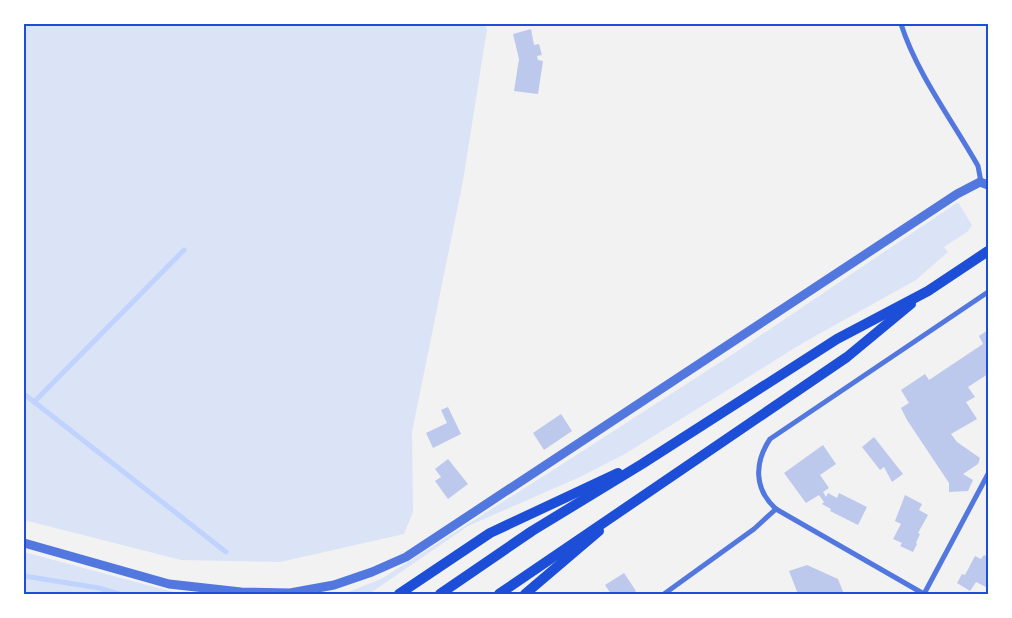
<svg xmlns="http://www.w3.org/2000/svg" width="1012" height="618" viewBox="0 0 1012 618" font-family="'IBM Plex Serif',serif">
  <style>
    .green { fill: #dbe4f7 }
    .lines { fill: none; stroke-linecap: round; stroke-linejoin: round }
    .stream { stroke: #bfd3fe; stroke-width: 5 }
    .building { fill: #bdc9ec }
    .minor { stroke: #5277de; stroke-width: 5 }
    .tertiary { stroke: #5277de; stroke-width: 9 }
    .secondary { stroke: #1d4ed8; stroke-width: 10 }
    .neatline { fill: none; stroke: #1d4ed8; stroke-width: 2 }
  </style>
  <rect width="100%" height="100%" fill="#f2f2f2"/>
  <!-- green -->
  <g class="green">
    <path d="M24 24H484L487 29 463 181 412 432 413 512 404 534 280 562 181 560 24 520Z"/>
    <path d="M958 202 972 225 967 232 944 247 948 252 916 280 801 344 625 454 580 477 468 526 369 594H343L381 579 550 472 736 352Z"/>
    <path d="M24 552 181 594H24Z"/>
  </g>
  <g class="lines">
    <!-- stream -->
    <g class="stream">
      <path d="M24 394 226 552"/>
      <path d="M34 402 184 250"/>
      <path d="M24 576 99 588 119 594"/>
    </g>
  </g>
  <!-- building -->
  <g class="building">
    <path d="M531 29 534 45 539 44 542 55 537 56 538 60 543 61 538 94 514 91 519 59 513 34Z"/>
    <path d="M988 330V374L968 387 975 397 966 402 977 419 951 434 957 442 980 458 978 464 963 474 973 480 968 491 949 492V483L907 420 901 408 909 403 901 390 925 374 929 380 983 344 979 336Z"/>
    <path d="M448 407 461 434 433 448 426 433 447 423 441 410Z"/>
    <path d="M561 414 572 431 544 450 533 433Z"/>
    <path d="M874 437 903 474 892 482 884 467 880 470 862 447Z"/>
    <path d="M823 445 836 464 820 475 829 488 823 492 826 497 828 493 837 498 839 493 867 507 858 525 830 511 831 509 822 504 824 502 819 495 806 503 784 473Z"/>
    <path d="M448 459 468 484 448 499 435 481 441 477 435 469Z"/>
    <path d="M905 495 922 504 919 510 928 515 918 533 920 534 916 543 917 544 913 552 900 546 902 543 893 539 901 524 895 521Z"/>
    <path d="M984 555 988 557V588L976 582 970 591 957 583 962 574 965 575 975 556 981 559Z"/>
    <path d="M807 565 838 579 844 594H798L789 571Z"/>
    <path d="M624 573 636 591 632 594H611L605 585Z"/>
  </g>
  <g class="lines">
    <!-- minor -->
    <g class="minor">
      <path d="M901 24C917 74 952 120 978 166L981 182"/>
      <path d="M988 292 770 439C754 463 754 489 776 509L924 594 988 474"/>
      <path d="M664 594 754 529 776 509"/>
    </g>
    <!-- tertiary -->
    <path class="tertiary" d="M24 543 169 584 241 592 290 593 334 585 372 572 406 557 957 194 980 182 988 185"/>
    <!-- secondary -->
    <g class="secondary">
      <path d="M399 594 490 533 618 473"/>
      <path d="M440 594 532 531 642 464 837 339 928 291 988 251"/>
      <path d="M499 594 847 357 911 304"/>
      <path d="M525 594 599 531"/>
    </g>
  </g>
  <!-- border -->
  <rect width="1012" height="618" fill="none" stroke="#ffffff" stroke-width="50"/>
  <rect x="25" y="25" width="962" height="568" class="neatline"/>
</svg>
